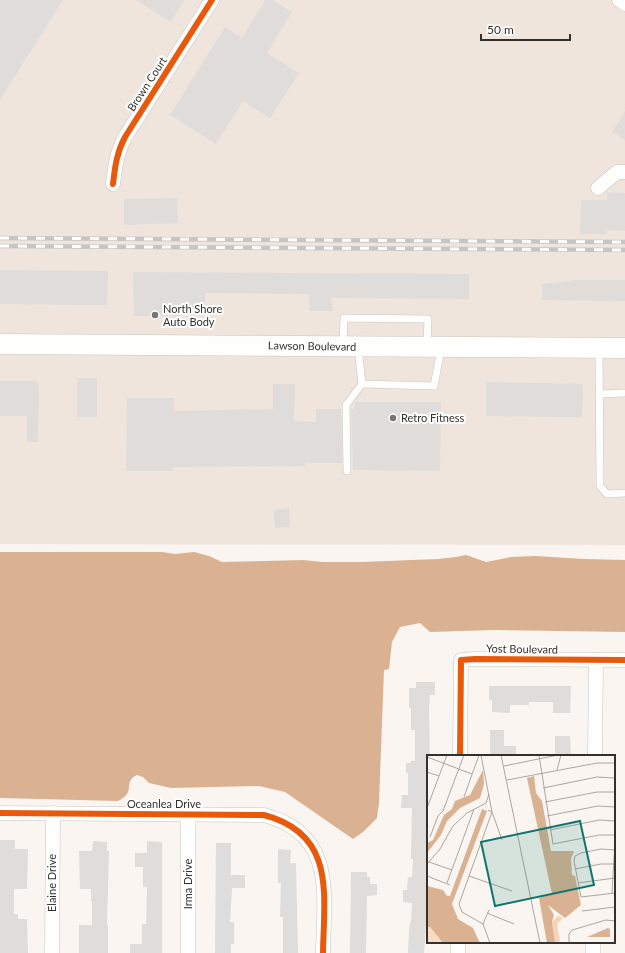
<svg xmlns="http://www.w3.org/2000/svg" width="625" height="953" viewBox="0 0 625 953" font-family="Lato,sans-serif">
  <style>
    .built { fill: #efe5dd }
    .water { fill: #dab291 }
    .building { fill: #e0dcd9 }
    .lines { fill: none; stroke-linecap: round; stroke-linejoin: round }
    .lane-casing { stroke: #c8c5c2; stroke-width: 8 }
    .street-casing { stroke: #c8c5c2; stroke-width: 15 }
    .secondary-casing { stroke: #c8c5c2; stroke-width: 21 }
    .lane { stroke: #fefefd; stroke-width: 7 }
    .street { stroke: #fefefd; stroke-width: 14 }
    .secondary { stroke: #fefefd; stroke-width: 20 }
    .rail-casing { stroke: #c7c5c4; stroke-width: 4.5 }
    .rail { stroke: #fff; stroke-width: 3; stroke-dasharray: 9; stroke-linecap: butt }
    .cycleway-casing { stroke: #fff; stroke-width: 8 }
    .cycleway { stroke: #e8590c; stroke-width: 6 }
    .poi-dot { fill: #797571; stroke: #fff; stroke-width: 1.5 }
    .labels { text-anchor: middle; stroke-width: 4; stroke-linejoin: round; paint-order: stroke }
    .street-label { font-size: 11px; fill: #33302d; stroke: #fff }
    .poi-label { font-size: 11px; fill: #33302d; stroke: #fff; text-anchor: start }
    .inset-road { fill: none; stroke: #aaa6a2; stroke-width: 1 }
    .view { fill: #0f766e; fill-opacity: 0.15; stroke: #0f766e; stroke-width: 2 }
    .inset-edge { fill: none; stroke: #33302d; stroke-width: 2 }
  </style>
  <rect width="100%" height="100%" fill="#faf5f0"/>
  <!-- built -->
  <path class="built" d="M0 0H625V545L0 544Z"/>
  <!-- water -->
  <path class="water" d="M0 552H162L175 554 194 552 209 556 222 562 303 560 322 562H362L438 559 456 557 466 555 486 562 511 557 535 556 584 559 625 560V632L494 630 430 632 420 623 400 627 392 642 389 669 384 670 379 803 377 818 363 832 353 839 285 792 259 786 171 788 149 783 143 777 137 775C122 782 137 792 118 801L0 798Z"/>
  <!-- building -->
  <g class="building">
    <path d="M0 0H63L0 100Z"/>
    <path d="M136 0H184L171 22Z"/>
    <path d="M265 0H272L292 12 267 53 299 73 270 118 243 101 216 144 170 115 225 27 242 38Z"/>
    <path d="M625 111V140L612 132Z"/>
    <path d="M607 192 625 193V231L607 230V234H580L581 200H607Z"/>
    <path d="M177 198 178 223 124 225V199Z"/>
    <path d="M0 270 108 271 107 305 0 304Z"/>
    <path d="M133 272 469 274V299L331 298 333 311H310L309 294 205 293V312H182L181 316H134Z"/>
    <path d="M574 280H625V301L542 300V284Z"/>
    <rect x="77" y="378" width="20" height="39"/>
    <path d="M0 381H36L39 385 38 442H27V416H0Z"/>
    <path d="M486 382 583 384 582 417 486 416Z"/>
    <path d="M273 384H295L294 421 316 422V409H341L342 463H305V466L174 467V471H126L127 398H174V411L273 409Z"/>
    <path d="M355 402H441L440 471 353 470 351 409H354Z"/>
    <path d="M289 508 290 527 275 528 274 510Z"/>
    <path d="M416 682H435V695H430L429 708 430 756H428L427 814H428L427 879H428V896L424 953H408L409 931 410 922H411L412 903 403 902V890H407L408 877H412L413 859H411L412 808H401L402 795H408V773H406V763H410L411 761H415V730H411V708H409V688H416Z"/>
    <path d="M489 686H571L570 713H553V702H529V705H510V713L492 712V700H489Z"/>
    <path d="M490 730H504V746H516V755H490Z"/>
    <path d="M555 736H570L571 756H555Z"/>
    <path d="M0 840H15V849H28L27 889H14V914H18V919H27L28 953H0Z"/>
    <path d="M93 841 107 842V851H109L107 925H108V953H79V925H92V901H91V889H80L79 851H92Z"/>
    <path d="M147 841 162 842V953H130V944H142V924H146L147 887H143V867H135V853H147Z"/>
    <path d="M216 843H231V875H245V888H232L230 922H234V944H231V953H215Z"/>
    <path d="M278 849 291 850 290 863H296L298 953H283V917H280L281 883H278Z"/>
    <path d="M351 872H367V877H370V884H377V895L367 896 366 953H350Z"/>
  </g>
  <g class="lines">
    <defs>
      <g id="lane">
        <path d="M343 346 344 318 428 319 427 345"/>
        <path d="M358 347 362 384 434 386 441 349"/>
        <path d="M599 348 600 486 607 494 625 493"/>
        <path d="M600 394 625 393"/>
        <path d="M347 471 346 405 362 384"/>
      </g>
      <g id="street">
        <path d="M619 0 625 4"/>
        <path d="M113 184C115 166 117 152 125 137L212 0"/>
        <path d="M598 188 617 172H625"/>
        <path d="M460 756 461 660 475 659 625 660"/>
        <path d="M595 756 596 660"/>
        <path d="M0 813 264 815C336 834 324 894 323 953"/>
        <path d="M188 814V953"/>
        <path d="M52 953 53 813"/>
        <path d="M458 953V942"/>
        <path d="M593 953V942"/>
      </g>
      <path id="secondary" d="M0 344 625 348"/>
    </defs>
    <!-- lane casing -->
    <use href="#lane" class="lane-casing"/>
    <!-- street casing -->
    <use href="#street" class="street-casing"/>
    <!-- secondary casing -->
    <use href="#secondary" class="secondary-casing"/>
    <!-- lane -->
    <use href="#lane" class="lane"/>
    <!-- street -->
    <use href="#street" class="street"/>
    <!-- secondary -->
    <use href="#secondary" class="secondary"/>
    <defs>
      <g id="rail">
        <path d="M0 238 625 242"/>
        <path d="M0 246 625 250"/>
      </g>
    </defs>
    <!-- rail casing -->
    <use href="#rail" class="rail-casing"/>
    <!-- rail -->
    <use href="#rail" class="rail"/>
    <defs>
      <g id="cycleway">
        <path d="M113 184C115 166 117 152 125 137L212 0"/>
        <path d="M460 756 461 660 475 659 625 660"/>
        <path d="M0 813 264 815C336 834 324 894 323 953"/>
      </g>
    </defs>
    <!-- cycleway casing -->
    <use href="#cycleway" class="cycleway-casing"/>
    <!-- cycleway -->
    <use href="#cycleway" class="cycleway"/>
  </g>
  <!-- markers -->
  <g class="poi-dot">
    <circle cx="155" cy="315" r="4"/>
    <circle cx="393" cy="418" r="4"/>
  </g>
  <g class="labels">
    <!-- street labels -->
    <g class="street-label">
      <text transform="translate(147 84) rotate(-57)" y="4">Brown Court</text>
      <text transform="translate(312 346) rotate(1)" y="4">Lawson Boulevard</text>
      <text transform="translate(522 649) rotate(1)" y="4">Yost Boulevard</text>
      <text x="164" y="808">Oceanlea Drive</text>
      <text transform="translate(52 883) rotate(-90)" y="4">Elaine Drive</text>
      <text transform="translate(188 884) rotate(-90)" y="4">Irma Drive</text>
    </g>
    <!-- poi labels -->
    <g class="poi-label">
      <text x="163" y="313">North Shore<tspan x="163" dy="13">Auto Body</tspan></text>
      <text x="401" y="422">Retro Fitness</text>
    </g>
  </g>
  <!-- overview -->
  <g transform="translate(427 755)">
    <rect width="188" height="188" fill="#faf5f0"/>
    <path d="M0 172H3L16 188H0Z" fill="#f7dbc4"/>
    <path d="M131 161 136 163 130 169 133 186 128 188 125 167Z" fill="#f4d3b7"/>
    <path d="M56 15 57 29 53 43 33 53 20 66 14 80 0 98V88L6 85 17 60 25 54 28 46 43 40ZM107 21 109 38 115 46 124 96H147L144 104 145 120 148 121 154 150 138 163 121 150 127 160 125 167 128 188H120L112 143 125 139 100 23ZM55 54 60 56 25 149 31 164 46 173 53 188H16L3 172H0V131L16 135 20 141H23ZM181 173 183 174V182H160Z" fill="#dab291"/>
    <path class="inset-road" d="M54 0 65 57 75 85M74 0 113 188M112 0 126 89 172 80H188M0 2 45 19M77 11 131 0M130 15 134 0M0 17 12 21M80 25 170 8H188M116 33 170 22 188 23M37 42 52 0M118 47 170 37H188M0 53 20 0M61 55 65 57 32 149 35 157 56 169 63 188M120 61 171 51 188 52M123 75 172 65 188 66M3 82 11 61 16 56 37 0M188 95 174 94 154 98 148 101 147 106 154 142 188 138M2 107 25 115M0 109 13 94 26 71 40 58 59 48 62 39M148 114 174 109H188M0 121 23 130M42 121 85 136M20 128 47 54M151 128 188 123M185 138 188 86M155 156 188 152M60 158 87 169M56 169 62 155M142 188V179L145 175 179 165 188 166"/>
    <path class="view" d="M153 66 167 130 68 151 54 87Z"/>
    <rect width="188" height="188" class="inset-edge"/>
  </g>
  <!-- scale -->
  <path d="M481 34v6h89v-6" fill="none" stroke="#33302d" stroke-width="2"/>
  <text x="487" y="34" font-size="12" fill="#33302d" stroke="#ffffff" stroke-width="3" paint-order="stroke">50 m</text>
</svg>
